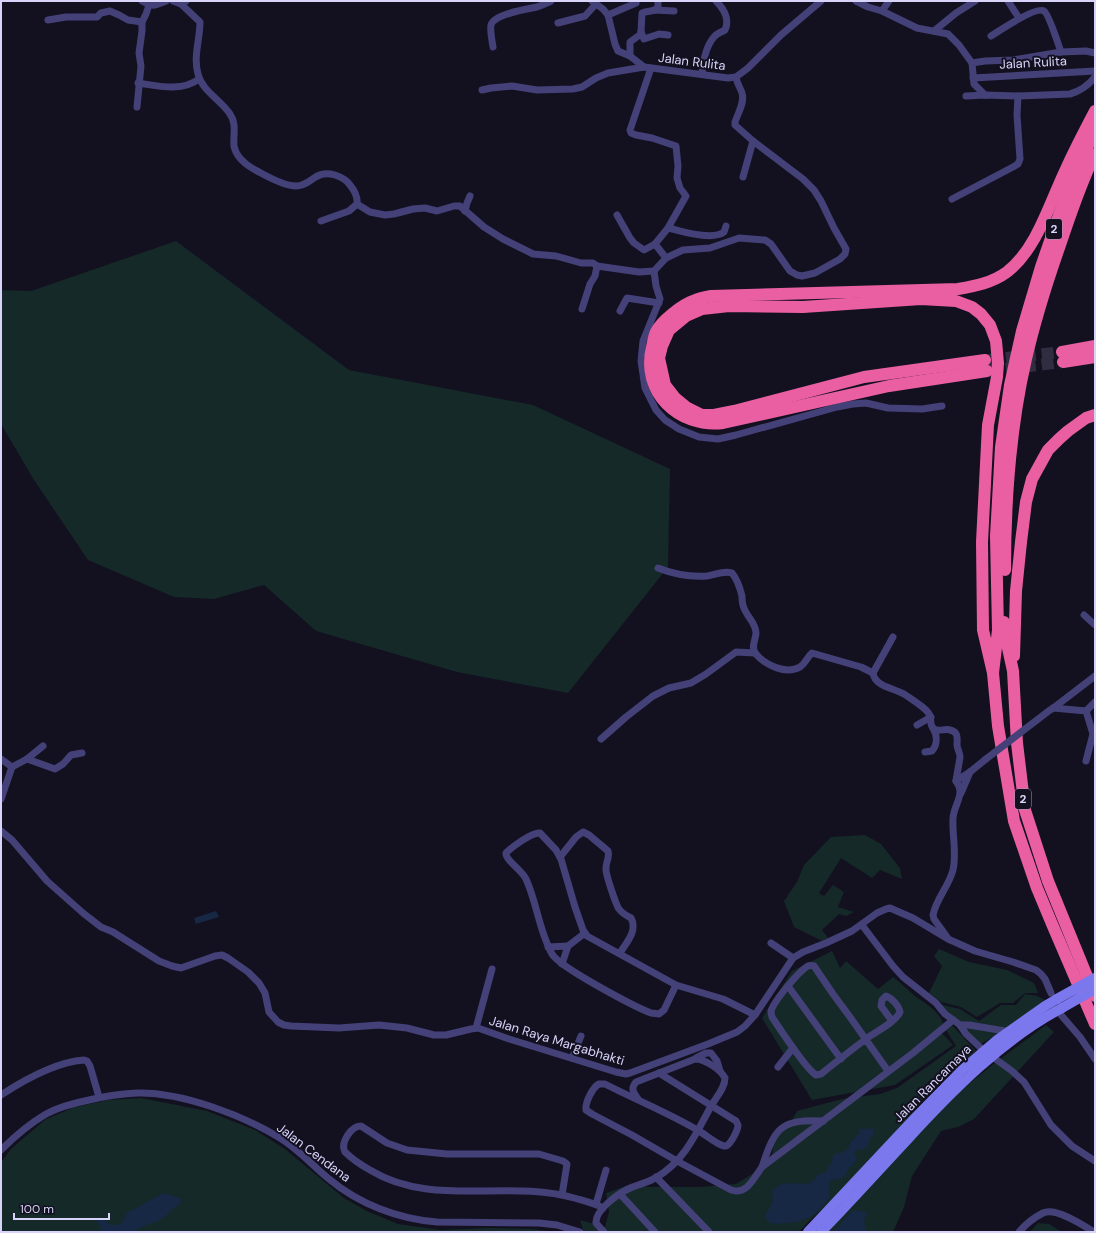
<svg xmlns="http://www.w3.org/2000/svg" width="1096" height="1233" viewBox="0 0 1096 1233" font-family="'DM Sans',sans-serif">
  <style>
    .green { fill: #142928 }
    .water { fill: #162844 }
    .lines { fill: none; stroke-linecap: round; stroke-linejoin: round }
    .highway-tunnel { stroke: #312d41; stroke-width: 12; stroke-dasharray: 12 6; stroke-linecap: butt }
    .street { stroke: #434178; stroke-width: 7 }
    .secondary { stroke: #7b78ed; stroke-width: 10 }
    .highway { stroke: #e95fa1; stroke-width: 12 }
    .street-bridge { stroke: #434178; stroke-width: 7 }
    .secondary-bridge { stroke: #7b78ed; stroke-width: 10 }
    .labels { text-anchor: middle; stroke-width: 4; stroke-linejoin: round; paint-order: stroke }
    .shield { fill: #131020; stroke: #9d99b8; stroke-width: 1 }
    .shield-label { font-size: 12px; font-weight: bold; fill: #d8d4f9 }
    .street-label { font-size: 13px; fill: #d8d4f9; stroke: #131020 }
  </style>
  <rect width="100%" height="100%" fill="#131020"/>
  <!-- green -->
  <g class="green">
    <path d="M176 241 349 370 533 405 670 469 668 567 568 693 457 672 316 631 264 585 214 599 174 597 88 560 34 480 1 424V290L31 291Z"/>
    <path d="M865 835 881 844 900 868 902 879 880 870 872 878 841 858 819 893 824 896 833 885 844 892 838 907 854 912 846 916 839 914 822 930 828 938 822 941 794 927 784 901 797 882 804 865 831 837Z"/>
    <path d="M939 949 969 962 1007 970 1034 983 1038 993H1025L1013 1003H1000L977 1017 961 1007 941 1002 929 993 942 966 934 956Z"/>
    <path d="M832 951 840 968 846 961 878 989 893 977C901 983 908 990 915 996 926 1004 938 1010 943 1023L939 1030 953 1045 895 1085 812 1100 762 1018 792 971Z"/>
    <path d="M1025 994 1037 996 1045 1000 1001 1035 993 1037 981 1044 939 1004 960 1009 979 1021 1001 1005H1016Z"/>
    <path d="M951 1024 976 1051 928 1093 876 1160 808 1222 799 1232H584L580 1220 605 1227 609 1212 606 1193 629 1185 650 1187H700L736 1184 771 1162 776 1128 790 1124 797 1111 842 1099 880 1094 897 1088 956 1046 944 1027Z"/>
    <path d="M1046 1025 1054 1032 974 1119 958 1127 941 1131 912 1176 904 1207 893 1232H828L891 1162 959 1092 992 1065Z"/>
    <path d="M141 1098 207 1111 255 1130 285 1149 344 1198 367 1211 398 1224 441 1230 488 1228 533 1229 553 1232H1V1162L12 1148 46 1119 75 1107 108 1100Z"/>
    <path d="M1038 1223 1049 1224 1062 1232H1030Z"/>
  </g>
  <!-- water -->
  <g class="water">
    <path d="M216 911 219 917 196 924 194 918Z"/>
    <path d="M870 1128H873L874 1132V1135L870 1138 868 1146 864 1149 857 1150 854 1153 857 1159 852 1166 849 1167C845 1179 841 1178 830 1181L829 1186 830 1197C825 1203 819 1211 813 1215 803 1222 782 1225 770 1223L766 1219V1213C772 1205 774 1202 772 1192 781 1178 796 1186 811 1183L819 1174 824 1173 827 1171V1168L831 1164 833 1156 837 1153H842L849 1147 850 1143 860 1132 857 1129H866Z"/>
    <path d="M163 1193 180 1198 181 1202 178 1206 173 1208 168 1214 160 1220 142 1227 133 1232H101L100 1226 96 1220 102 1217 103 1220 112 1225H116L121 1224 127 1213Z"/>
    <path d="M854 1210 865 1212 867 1214 864 1220 866 1232H834V1231L852 1211Z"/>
  </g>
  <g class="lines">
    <!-- highway-tunnel -->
    <g class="highway-tunnel">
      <path d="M988 360 1062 352"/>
      <path d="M988 371 1063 362"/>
    </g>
    <!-- street -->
    <g class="street">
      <path d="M142 1C153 7 154 6 166 1"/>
      <path d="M173 1 181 4 186 1"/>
      <path d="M592 1 603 9 608 15 615 44 618 51 630 56 644 67 728 78 736 77 748 68 781 35 821 1"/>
      <path d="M856 1 868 7 882 11 917 28 948 34 959 45 972 63 974 84 985 95"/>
      <path d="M1008 1 1019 18"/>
      <path d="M181 4 200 22C200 39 193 57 198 74 202 91 221 100 230 114 237 124 233 135 234 146 236 158 249 167 259 172 268 177 285 186 296 186 312 186 314 169 335 175 341 177 346 179 350 185 354 190 358 197 357 204L370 212 385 215 394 214 413 209 425 208 437 211 454 206H460L484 227 503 239 533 254 556 256 581 263H593L597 266 639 272 654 271 666 258 655 244 668 228 686 196 680 188 677 178 678 166 676 146 652 138 636 135 631 133 630 130 651 68"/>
      <path d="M654 10 674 11"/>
      <path d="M882 11 889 1"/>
      <path d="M608 15 636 3"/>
      <path d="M48 20 66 17H97L101 13 110 11 119 15 128 20 142 22 146 14 149 5"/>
      <path d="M558 23 585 16 596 4"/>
      <path d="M934 31 956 13 975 1"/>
      <path d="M641 32 644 39 659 34 668 35"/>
      <path d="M991 36C999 31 1036 6 1044 11 1048 13 1059 46 1061 52"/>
      <path d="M493 47C492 41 490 31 491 25 494 14 527 9 537 7 542 5 547 3 551 1"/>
      <path d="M630 56V42L641 34V32L642 13 645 12 656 10 658 6V1"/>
      <path d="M972 63 985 61 1013 60 1061 52 1086 51 1095 53"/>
      <path d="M702 74C703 62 706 46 714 37 717 33 722 32 725 30 730 19 724 9 716 1"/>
      <path d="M973 78 1095 71"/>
      <path d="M138 83C158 86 182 92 199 79"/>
      <path d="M482 90 491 88 512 86 537 90 573 89 582 87 596 78 608 73 644 67"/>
      <path d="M966 96 985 95 1018 96 1070 94C1081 91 1088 86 1095 77"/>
      <path d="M137 107 141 66 139 53 142 31V22"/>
      <path d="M743 177 753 141"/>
      <path d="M952 199 1013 167 1018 164 1020 159 1017 115 1018 96"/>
      <path d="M465 211 467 203 470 196"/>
      <path d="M617 215 630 238 634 243 644 250 655 244"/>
      <path d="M321 221 349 211 357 204"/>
      <path d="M668 228C682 231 712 241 724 232L726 226"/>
      <path d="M666 258 683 250 710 248 739 238 765 240 771 244 790 271 797 275 802 276 815 273 840 259 845 254 846 249 834 228 821 201 814 190 803 179 753 141 735 125V122C738 113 745 102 742 93 740 87 737 84 736 77"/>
      <path d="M654 271 656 286 660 299 643 341 641 361 645 388 656 410 665 420 679 429 699 437 718 439 736 435 837 407 853 404 866 403 888 408 922 409 942 406"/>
      <path d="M582 309 590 284 595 276 597 266"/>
      <path d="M620 311 627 298 659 303"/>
      <path d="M658 568C673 574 690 577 707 576 715 575 724 570 732 573 737 579 740 588 742 596 742 600 742 604 744 608 747 617 756 623 756 633 756 639 750 648 756 654 765 665 786 675 800 667 806 663 807 657 812 653L861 667 873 673C875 687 894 688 904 694 911 699 928 709 930 716 931 719 930 725 933 728 937 733 945 728 950 730 959 732 957 739 957 745 957 749 960 752 960 757 959 765 957 773 956 781 966 794 954 804 953 818 952 835 957 853 953 870 949 886 936 899 933 915L934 919 947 937"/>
      <path d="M1084 615 1095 625"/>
      <path d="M873 673 893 637"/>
      <path d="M1053 708 1086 711 1093 734 1086 761"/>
      <path d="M1052 709 1095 676"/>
      <path d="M1086 711 1095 702"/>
      <path d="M917 725 931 717"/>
      <path d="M601 739 626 717 653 696 669 688 691 683 706 674 736 652 755 653"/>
      <path d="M925 752 932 751C938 744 937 735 933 728"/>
      <path d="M1 759 12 767 1 799"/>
      <path d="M27 759 55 769 63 764 71 755 82 753"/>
      <path d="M12 767 27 759 43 746"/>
      <path d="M956 781 970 772 986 759"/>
      <path d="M961 793 970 772"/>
      <path d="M1 831 12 840 47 881 83 913 101 927 113 932 159 961 172 966 181 968 215 956 222 955 228 958 248 972 259 983 265 993 269 1012 278 1022 284 1025 291 1026 339 1028 379 1025 407 1028 434 1035H446L471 1029 478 1028 509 1039 616 1072 626 1074 630 1073 708 1044 737 1032 745 1026 755 1015 793 958 803 952 826 943 852 931 877 913 886 909 890 908 913 918 948 939 975 951 1013 962 1036 970 1041 974 1045 979 1051 993"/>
      <path d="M560 857 576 837 583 832 589 835 608 851C610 858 605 863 606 870 606 875 616 905 619 909 622 913 627 916 631 918 638 931 626 943 620 953"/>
      <path d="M862 925 893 966 903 977 936 1003 945 1014 960 1025 966 1034 983 1050 1012 1071 1024 1082 1051 1125 1072 1146 1095 1161"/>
      <path d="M771 943 793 958"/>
      <path d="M548 947 568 946"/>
      <path d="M562 964 568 946 585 933"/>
      <path d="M676 985 664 1010 659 1014 651 1013C635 1007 559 967 552 954 539 931 537 903 526 879 522 870 505 860 506 853 512 847 532 832 540 833L556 850 561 859 575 907 583 930 587 936 676 985 723 999 755 1015"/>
      <path d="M788 986 841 1059"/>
      <path d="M1061 1015 1080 1037 1095 1059"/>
      <path d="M960 1025H969L1011 1032"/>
      <path d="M476 1028 492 969"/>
      <path d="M572 1058 581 1036"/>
      <path d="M696 1058 706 1053H711L717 1061 720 1071"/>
      <path d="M778 1067 793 1048"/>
      <path d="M888 1071 850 1017 833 994 814 966C810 965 811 965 808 966 799 971 774 1001 771 1011 771 1014 771 1014 772 1017 780 1029 805 1068 816 1075L821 1074C836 1062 851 1050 866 1039 875 1032 896 1022 900 1012 899 1006 892 998 886 996L882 1000 881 1006 892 1021"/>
      <path d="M659 1073 736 1121 738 1125C738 1130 731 1144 726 1146 720 1147 705 1134 699 1131 669 1113 636 1100 605 1084H599C593 1087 585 1102 586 1110L592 1114 632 1135 677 1161 731 1190C747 1195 753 1179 762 1167L913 1053 953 1020"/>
      <path d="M1 1095C24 1080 56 1062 84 1060L87 1061 90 1066 99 1097"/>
      <path d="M1 1150C14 1137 29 1124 46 1114 59 1107 74 1103 89 1100 105 1096 120 1094 137 1093 182 1092 242 1115 280 1138 298 1149 313 1166 329 1179 359 1204 398 1219 437 1222L539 1223 557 1225 580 1232"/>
      <path d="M762 1167C775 1128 780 1119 823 1121"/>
      <path d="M656 1177 709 1232"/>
      <path d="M620 1194 655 1232"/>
      <path d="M562 1195 567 1164 563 1161 539 1154H447L407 1150 387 1143 361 1126C351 1126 340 1143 345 1152 352 1159 361 1165 370 1170 432 1208 507 1179 574 1198 584 1201 594 1203 603 1208"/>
      <path d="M596 1204 606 1170"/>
      <path d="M604 1232 596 1223C595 1210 618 1194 628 1189 638 1184 648 1183 657 1177 684 1161 696 1134 710 1108 715 1098 725 1089 725 1078 720 1069 705 1059 695 1059L636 1082C630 1089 634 1093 638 1099"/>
      <path d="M1019 1232C1025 1225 1035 1217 1043 1213 1055 1207 1083 1225 1094 1232"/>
    </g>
    <!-- secondary -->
    <g class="secondary">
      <path d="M808 1232 914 1119 962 1070 997 1040 1045 1006 1057 999"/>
      <path d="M821 1232C850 1202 878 1171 907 1140 951 1092 1003 1039 1062 1008"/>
    </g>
    <!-- highway -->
    <g class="highway">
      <path d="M1095 131 1077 168 1059 215 1041 267 1022 331 1010 385 1001 447 999 483 996 536 998 630 993 673 998 726 1014 821 1037 888 1052 924 1095 1024"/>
      <path d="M1062 352 1095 346"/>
      <path d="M985 360 864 377 734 411 714 415H702L686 407 675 398 665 385 659 358 662 346 669 330 686 316 702 309 729 306 803 307 921 299 956 301 972 307 981 314 990 325 996 341 998 363 997 377 988 425 982 542 983 630 993 673"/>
      <path d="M1063 362 1095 357"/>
      <path d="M987 371 889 386 723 423C678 428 641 392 652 347 653 342 654 336 656 332 661 321 682 305 693 301 699 298 705 297 711 296L958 289C975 286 992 283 1007 272 1037 249 1050 202 1066 169 1075 149 1085 130 1095 111"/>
      <path d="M1005 570C1005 499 1010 428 1026 359 1035 320 1047 282 1060 245 1070 215 1081 182 1095 154"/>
      <path d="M1004 622V630L1013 671 1017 743 1025 810 1048 881 1095 996"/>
      <path d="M1014 656 1016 591 1021 542 1026 502 1032 479 1048 450 1059 439 1068 431 1086 418 1095 415"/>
    </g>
    <!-- street-bridge -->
    <path class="street-bridge" d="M986 759 1050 710"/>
    <!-- secondary-bridge -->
    <g class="secondary-bridge">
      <path d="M1057 999 1095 978"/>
      <path d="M1062 1008 1095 989"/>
    </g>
  </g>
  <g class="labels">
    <!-- shield labels -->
    <g class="shield">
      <rect x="1046" y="219" width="16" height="20" rx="3"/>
      <rect x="1015" y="789" width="16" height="20" rx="3"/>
    </g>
    <g class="shield-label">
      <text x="1054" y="233">2</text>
      <text x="1023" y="803">2</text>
    </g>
    <!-- street labels -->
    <g class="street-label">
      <text transform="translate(692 61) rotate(7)" y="5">Jalan Rulita</text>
      <text transform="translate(1033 62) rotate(-3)" y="5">Jalan Rulita</text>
      <text transform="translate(557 1040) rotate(17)" y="5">Jalan Raya Margabhakti</text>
      <text transform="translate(932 1083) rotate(-45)" y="5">Jalan Rancamaya</text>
      <text transform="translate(314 1152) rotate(37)" y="5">Jalan Cendana</text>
    </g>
  </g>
  <!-- border -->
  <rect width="1096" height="1233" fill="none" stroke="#d8d4f9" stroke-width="4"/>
  <!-- scale -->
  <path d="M14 1213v6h95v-6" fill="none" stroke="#d8d4f9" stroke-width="2"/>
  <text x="20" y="1213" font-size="12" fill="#d8d4f9" stroke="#131020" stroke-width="3" paint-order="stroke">100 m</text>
</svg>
